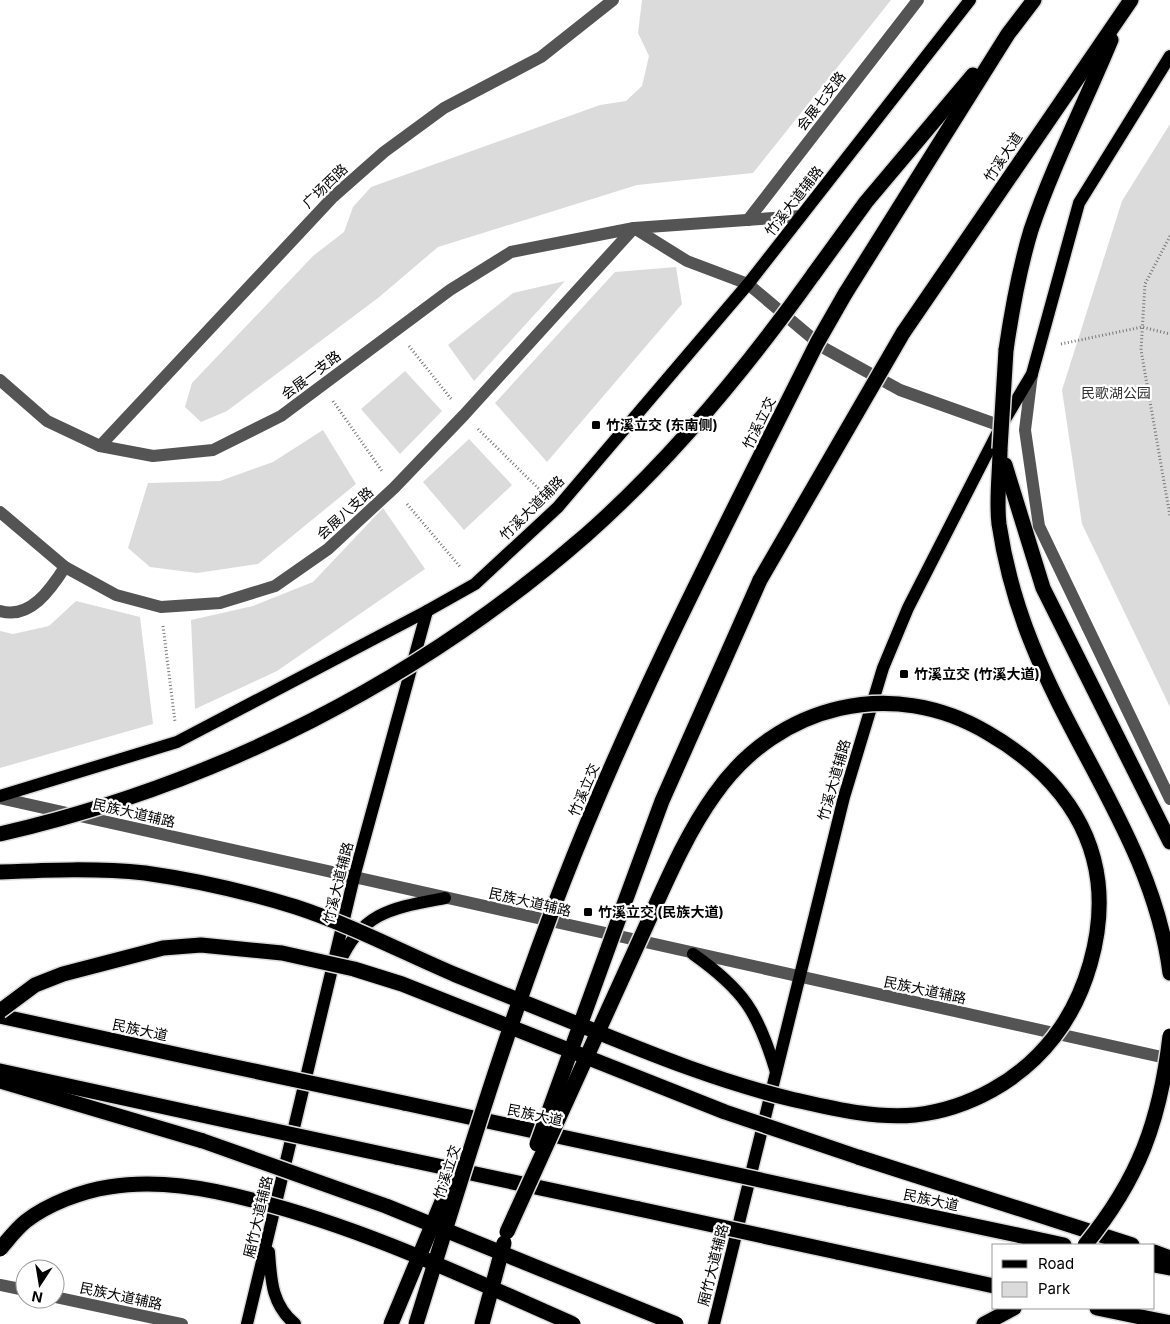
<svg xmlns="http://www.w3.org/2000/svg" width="1170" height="1324" viewBox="0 0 1170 1324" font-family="Inter,'Noto Sans SC',sans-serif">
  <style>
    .green { fill: #dbdbdb }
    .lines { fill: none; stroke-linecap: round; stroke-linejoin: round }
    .major-casing { stroke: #dbdbdb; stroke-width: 15 }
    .highway-casing { stroke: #dbdbdb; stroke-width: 18 }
    .path { stroke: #767676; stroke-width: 3; stroke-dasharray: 1 2.5; stroke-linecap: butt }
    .minor { stroke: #545454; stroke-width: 12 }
    .major { stroke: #000; stroke-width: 12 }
    .highway { stroke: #000; stroke-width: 15 }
    .highway-bridge-casing { stroke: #dbdbdb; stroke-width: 18; stroke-linecap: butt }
    .highway-bridge { stroke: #000; stroke-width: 15 }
    .poi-dot { fill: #000; stroke: #fff; stroke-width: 2 }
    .labels { text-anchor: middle; stroke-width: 4.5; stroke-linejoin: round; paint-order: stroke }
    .street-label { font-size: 14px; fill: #000; stroke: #fff }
    .park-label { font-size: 14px; fill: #323232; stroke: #fff }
    .poi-label { font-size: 14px; font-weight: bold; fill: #000; stroke: #fff; text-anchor: start }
  </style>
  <rect width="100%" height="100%" fill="#fff"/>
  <!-- green -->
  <g class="green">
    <path d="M642 0H891L753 173 637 185 438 247 378 298 227 411 201 422 185 407 192 383 313 256 344 232 353 207 371 187 600 105 626 101 642 86 649 56 638 33Z"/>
    <path d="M1170 124V707L1082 524 1062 390 1122 201Z"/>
    <path d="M676 267 682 304 547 462 495 403 615 272Z"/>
    <path d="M565 281 474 381 448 345 513 293Z"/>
    <path d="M405 371 442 411 400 454 361 409Z"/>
    <path d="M323 430 356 484 258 564 197 573 150 567 128 548 148 483 220 481 273 462Z"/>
    <path d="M469 439 512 485 464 530 423 482Z"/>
    <path d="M383 508 425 569 277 671 195 709 191 620 253 606 313 582Z"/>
    <path d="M76 601 140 617 153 724 0 768V631L13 634 49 626Z"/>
  </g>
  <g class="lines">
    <defs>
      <g id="major">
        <path d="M0 796 177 742 427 611 475 584 558 507 748 284 970 0"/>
        <path d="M693 954C744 990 758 1012 776 1072"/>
        <path d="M339 964C362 911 393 908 445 898"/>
        <path d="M269 1252C271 1281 272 1305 295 1324"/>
        <path d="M247 1324 354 877 427 611"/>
        <path d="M714 1324 844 797 883 668 908 608 1001 426 1032 374 1079 203 1170 56"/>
      </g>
      <g id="highway">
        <path d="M813 275 866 202 973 75"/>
        <path d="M845 294 1008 34 1034 0"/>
        <path d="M903 333 1131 0"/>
        <path d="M1006 350C1012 309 1019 270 1031 230 1053 165 1085 103 1111 40"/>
        <path d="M1000 449C1000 473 996 500 999 524 1005 564 1017 607 1032 644 1077 757 1154 850 1170 973"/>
        <path d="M1005 465 1043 588 1170 842"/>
        <path d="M623 907 662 801 760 580"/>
        <path d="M0 1016 207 1061"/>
        <path d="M0 1071 197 1114"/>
        <path d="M0 1081 203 1141"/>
        <path d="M404 1103 650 1156"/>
        <path d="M396 1157 639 1209"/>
        <path d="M858 1157 1132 1245"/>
        <path d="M848 1199 1064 1245"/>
        <path d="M837 1252 994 1286"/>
        <path d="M1154 1252 1170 1258"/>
        <path d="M1154 1265 1170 1268"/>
        <path d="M1097 1308 1170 1323"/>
        <path d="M984 1324 1014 1308"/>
      </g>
    </defs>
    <!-- major casing -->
    <use href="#major" class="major-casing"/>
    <!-- highway casing -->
    <use href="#highway" class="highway-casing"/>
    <!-- path -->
    <g class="path">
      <path d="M1170 236 1145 284 1141 350 1170 516"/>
      <path d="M1061 344 1142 327 1170 334"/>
      <path d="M409 346 452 400"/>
      <path d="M333 401 382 471"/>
      <path d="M478 429 543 493"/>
      <path d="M407 504 461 568"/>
      <path d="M163 626 175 722"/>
    </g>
    <!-- minor -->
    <g class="minor">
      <path d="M748 220 918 0"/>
      <path d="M634 228 687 261 748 284 824 348 900 390 1001 426"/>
      <path d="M1032 374 1025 430 1039 526 1170 799"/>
      <path d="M0 380 47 421 100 446 153 456 213 450 281 416 450 290 511 252 634 228 801 216"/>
      <path d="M100 446 333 197 384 152 444 108 541 57 613 0"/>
      <path d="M0 512 65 567 116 595 161 607 220 603 275 586 328 549 394 488 464 415 634 228"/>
      <path d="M0 611C30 620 51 589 65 567"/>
      <path d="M0 798 1170 1059"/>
      <path d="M0 1285 25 1290"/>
      <path d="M55 1297 182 1324"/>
    </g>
    <!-- major -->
    <use href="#major" class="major"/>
    <!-- highway -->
    <use href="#highway" class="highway"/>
    <defs>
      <g id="highway-bridge">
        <path d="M1000 449 1006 350"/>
        <path d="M760 580 903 333"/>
        <path d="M0 834C217 784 419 681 586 535 673 458 746 369 813 275"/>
        <path d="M0 872C48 870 97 868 145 873 195 880 247 892 296 907 351 925 402 952 456 975 500 993 545 1011 590 1029 656 1056 721 1082 791 1099 831 1108 874 1119 915 1115 969 1109 1021 1080 1054 1037 1086 996 1104 934 1098 882 1090 815 1045 766 988 733 893 676 778 704 715 794 689 830 670 873 652 913L507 1232"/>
        <path d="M0 1011 35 985 63 974 163 948 201 945 282 953 354 969 402 984 725 1112 858 1157"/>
        <path d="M207 1061 404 1103"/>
        <path d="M197 1114 396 1157"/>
        <path d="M203 1141 386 1206 676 1324"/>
        <path d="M537 1144 623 907"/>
        <path d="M650 1156 848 1199"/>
        <path d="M639 1209 837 1252"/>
        <path d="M1085 1245C1139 1179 1160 1121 1170 1036"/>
        <path d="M0 1249C8 1240 16 1229 26 1221 48 1204 82 1191 109 1187 157 1179 206 1188 252 1200 364 1228 468 1278 573 1324"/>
        <path d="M391 1324 456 1168"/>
        <path d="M416 1324C462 1177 506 1028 563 883 635 698 728 521 817 343L845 294"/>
        <path d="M482 1324 504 1243"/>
      </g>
    </defs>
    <!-- highway-bridge casing -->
    <use href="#highway-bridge" class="highway-bridge-casing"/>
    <!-- highway-bridge -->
    <use href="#highway-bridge" class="highway-bridge"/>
  </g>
  <!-- markers -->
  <g class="poi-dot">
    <rect x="591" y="420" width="10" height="10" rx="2.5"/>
    <rect x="899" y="669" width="10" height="10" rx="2.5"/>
    <rect x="583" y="907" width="10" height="10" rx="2.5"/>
  </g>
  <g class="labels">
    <!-- street labels -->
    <g class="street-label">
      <text transform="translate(821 101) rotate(-52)" y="5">会展七支路</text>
      <text transform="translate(1003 157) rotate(-56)" y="5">竹溪大道</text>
      <text transform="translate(325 186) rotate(-44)" y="5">广场西路</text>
      <text transform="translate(794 201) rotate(-52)" y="5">竹溪大道辅路</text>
      <text transform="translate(311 375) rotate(-37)" y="5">会展一支路</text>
      <text transform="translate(759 423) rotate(-64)" y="5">竹溪立交</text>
      <text transform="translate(532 508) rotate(-45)" y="5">竹溪大道辅路</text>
      <text transform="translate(345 513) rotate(-42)" y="5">会展八支路</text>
      <text transform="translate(834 780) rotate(-74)" y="5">竹溪大道辅路</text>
      <text transform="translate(584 790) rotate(-67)" y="5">竹溪立交</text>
      <text transform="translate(134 813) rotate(13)" y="5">民族大道辅路</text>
      <text transform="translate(338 883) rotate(-76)" y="5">竹溪大道辅路</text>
      <text transform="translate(530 902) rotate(13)" y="5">民族大道辅路</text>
      <text transform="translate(925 990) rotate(12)" y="5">民族大道辅路</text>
      <text transform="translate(140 1030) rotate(12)" y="5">民族大道</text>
      <text transform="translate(535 1115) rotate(12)" y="5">民族大道</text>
      <text transform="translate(447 1172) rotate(-72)" y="5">竹溪立交</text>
      <text transform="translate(931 1200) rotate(12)" y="5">民族大道</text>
      <text transform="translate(258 1217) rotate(-77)" y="5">厢竹大道辅路</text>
      <text transform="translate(713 1265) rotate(-76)" y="5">厢竹大道辅路</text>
      <text transform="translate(121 1296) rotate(12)" y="5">民族大道辅路</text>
    </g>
    <!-- park labels -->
    <g class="park-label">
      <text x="1116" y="398">民歌湖公园</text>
    </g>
    <!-- poi labels -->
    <g class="poi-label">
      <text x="606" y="430">竹溪立交 (东南侧)</text>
      <text x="914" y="679">竹溪立交 (竹溪大道)</text>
      <text x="598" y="917">竹溪立交 (民族大道)</text>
    </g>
  </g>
  <!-- legend -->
  <rect x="992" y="1244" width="162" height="65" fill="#ffffff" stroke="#999999"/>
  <rect x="1002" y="1260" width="25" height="8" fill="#000000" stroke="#999999"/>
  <text x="1038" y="1269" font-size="15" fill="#000000">Road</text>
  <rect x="1002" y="1282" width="25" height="15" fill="#dbdbdb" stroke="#999999"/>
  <text x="1038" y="1294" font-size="15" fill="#000000">Park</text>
  <!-- north arrow -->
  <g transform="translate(40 1284) rotate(192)"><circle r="24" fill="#ffffff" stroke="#999999"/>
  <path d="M0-4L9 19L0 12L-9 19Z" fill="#000000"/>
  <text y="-8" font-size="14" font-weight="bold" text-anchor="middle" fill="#000000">N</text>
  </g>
</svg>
